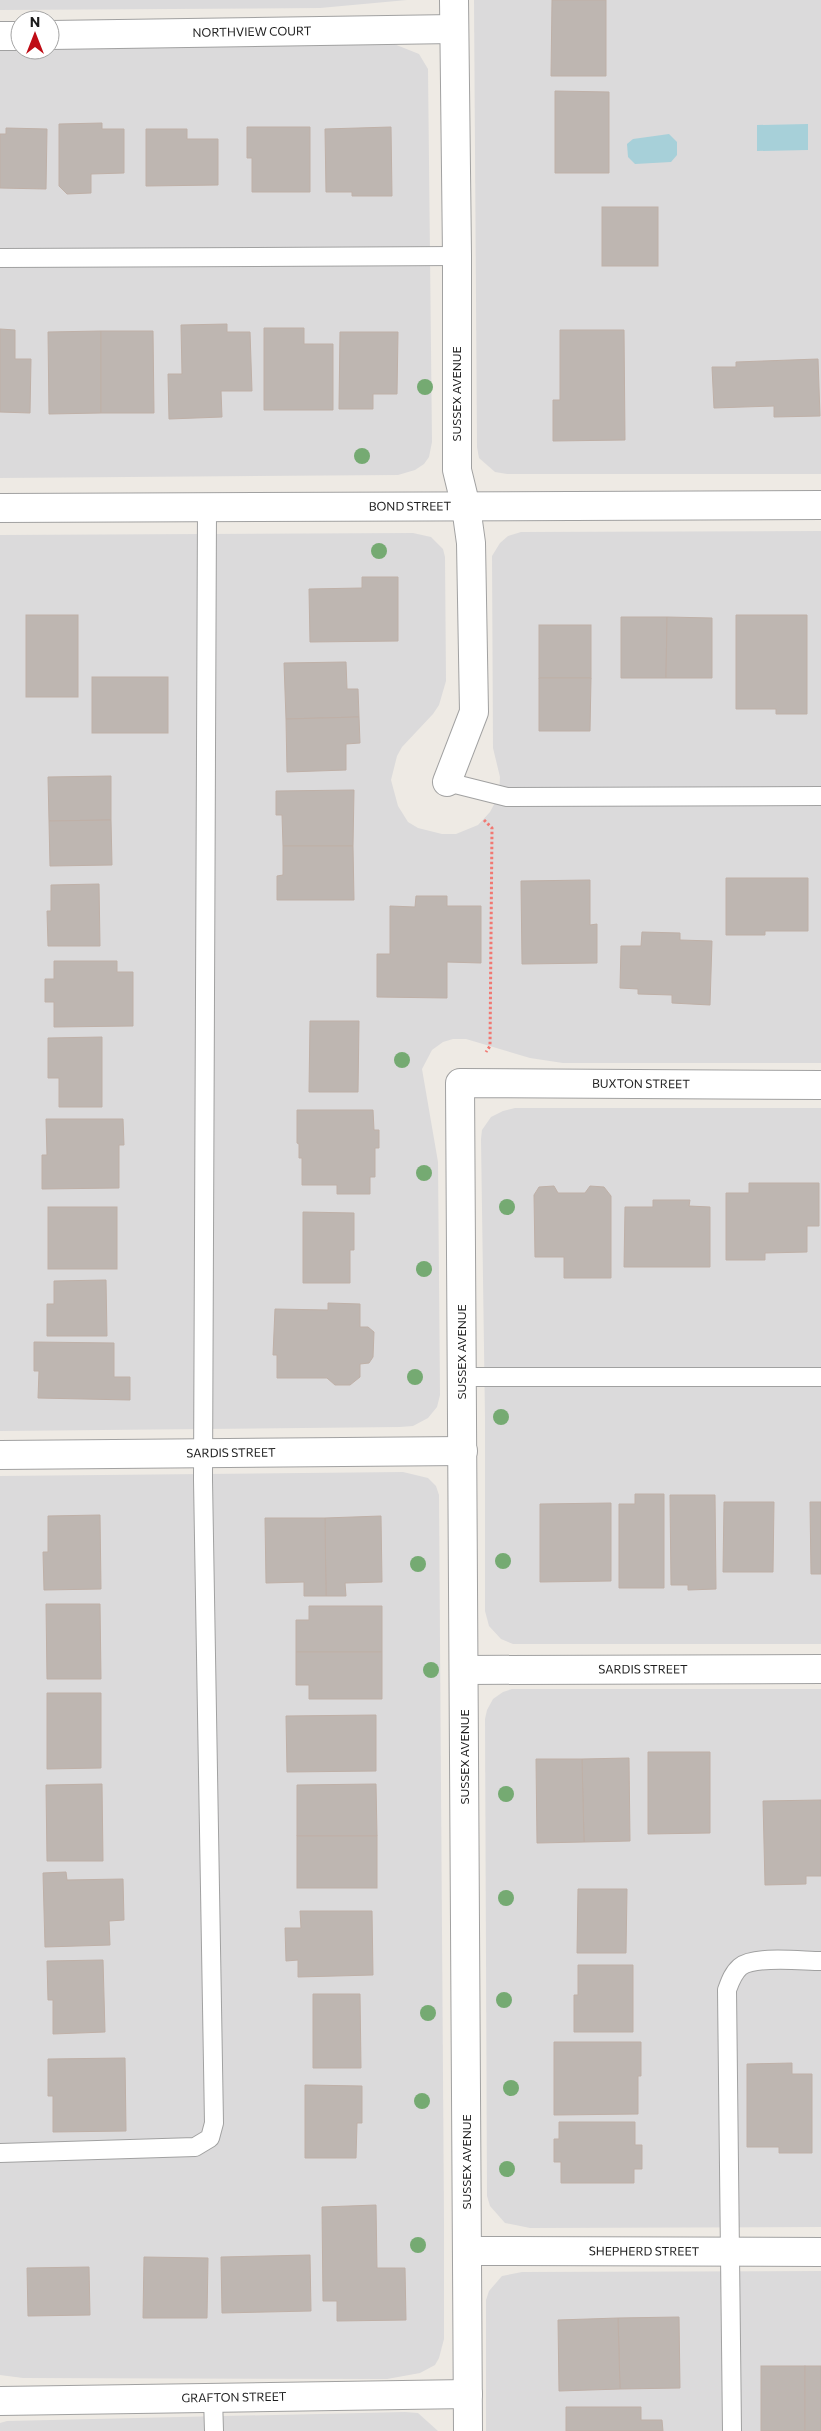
<svg xmlns="http://www.w3.org/2000/svg" width="821" height="2431" viewBox="0 0 821 2431" font-family="Commissioner,sans-serif">
  <style>
    .residential { fill: #dbdadb }
    .water { fill: #a7d0d9 }
    .building { fill: #beb6b1; stroke: #bfb0a7 }
    .lines { fill: none; stroke-linecap: round; stroke-linejoin: round }
    .service-casing { stroke: #a1a1a1; stroke-width: 20 }
    .minor-casing { stroke: #a1a1a1; stroke-width: 30 }
    .tertiary-casing { stroke: #a1a1a1; stroke-width: 30 }
    .path { stroke: #f17872; stroke-width: 3; stroke-dasharray: 2.5 2.5; stroke-linecap: butt }
    .service { stroke: #fff; stroke-width: 18 }
    .minor { stroke: #fff; stroke-width: 28 }
    .tertiary { stroke: #fff; stroke-width: 28 }
    .tree { fill: #75aa72 }
    .labels { text-anchor: middle; stroke-width: 5; stroke-linejoin: round; paint-order: stroke }
    .street-label { font-size: 12px; fill: #1d1d1d; stroke: #fff }
  </style>
  <rect width="100%" height="100%" fill="#eeeae4"/>
  <!-- residential -->
  <g class="residential">
    <path d="M0 0H407L320 8 0 10Z"/>
    <path d="M474 0H821V474H507L495 472 479 458 477 447Z"/>
    <path d="M50 42H389L419 54 428 69 432 442 429 457 424 464 415 470 398 475 0 478V43H20V50H50Z"/>
    <path d="M821 531V1063H563L530 1058 466 1039H453L443 1042 432 1050 422 1069 438 1162 440 1395 437 1407 428 1418 413 1426 400 1427 0 1431V535L413 533 431 537 443 549 445 557 446 681 439 705 433 714 402 747 397 756 391 780 398 806 408 822 418 828 442 834H456L478 825 490 812 499 795 500 777 493 748 492 556 500 543 508 536 521 532Z"/>
    <path d="M515 1108H821V1644H513L501 1639 489 1626 485 1611V1417L481 1139 482 1130 491 1117 503 1111Z"/>
    <path d="M403 1472 428 1478 436 1486 439 1495 444 2221V2339L439 2358 435 2365 420 2373 387 2379 23 2378 0 2375V1476Z"/>
    <path d="M512 1689H821V2227L530 2228 505 2223 490 2206 487 2196 485 1719 487 1710 493 1699 503 1692Z"/>
    <path d="M821 2271V2431H486V2300L489 2291 502 2276 522 2272Z"/>
    <path d="M405 2412 418 2413 438 2431H0V2423L7 2421Z"/>
  </g>
  <!-- water -->
  <g class="water">
    <path d="M808 124V150L757 151V125Z"/>
    <path d="M669 134 677 142V155L671 162 635 164 628 157 627 144 633 139Z"/>
  </g>
  <!-- building -->
  <g class="building">
    <path d="M552 0H606V76H551Z"/>
    <path d="M555 91 609 92V173H555Z"/>
    <path d="M102 123V129H124V173L91 174V193L67 194 59 186V124Z"/>
    <path d="M247 127H310V192H252V158H247Z"/>
    <path d="M391 127 392 196H352V192H326L325 129Z"/>
    <path d="M6 128 47 129 46 189 0 188V134H6Z"/>
    <path d="M146 129H187V139H218V185L146 186Z"/>
    <rect x="602" y="207" width="56" height="59"/>
    <path d="M227 324V332H250L252 391H221L222 417 169 419 168 374H182L181 325Z"/>
    <path d="M264 328H304V344H333V410H264Z"/>
    <path d="M0 329 15 330V359H31L30 413 0 412Z"/>
    <path d="M560 330H624L625 440 553 441V400H560Z"/>
    <path d="M101 331V413L49 414 48 332Z"/>
    <path d="M101 331H153L154 413H101Z"/>
    <path d="M340 332H398L397 394H373V409H339Z"/>
    <path d="M818 359 820 416 774 417V406L714 408 712 367H736V362Z"/>
    <path d="M362 577H398V641L310 642 309 589 362 588Z"/>
    <rect x="26" y="615" width="52" height="82"/>
    <path d="M736 615H807V714H776V709H736Z"/>
    <path d="M621 617H667L666 678H621Z"/>
    <path d="M667 617 712 618V678H666Z"/>
    <rect x="539" y="625" width="52" height="53"/>
    <path d="M346 662 347 689H358L359 717 286 719 284 663Z"/>
    <rect x="92" y="677" width="76" height="56"/>
    <path d="M539 678H591L590 731H539Z"/>
    <path d="M359 717 360 743 346 744V770L287 772 286 719Z"/>
    <path d="M111 776V820L49 821 48 777Z"/>
    <path d="M354 790 353 846H283L282 815H276V791Z"/>
    <path d="M111 820 112 865 50 866 49 821Z"/>
    <path d="M283 846H353L354 900H277V876L283 875Z"/>
    <path d="M726 878H808V931H765V935H726Z"/>
    <path d="M590 880V925L597 924V963L522 964 521 881Z"/>
    <path d="M99 884 100 946H48L47 911H51V885Z"/>
    <path d="M416 896H447V906H481V963L447 962V998L377 997V954H390V906L415 907Z"/>
    <path d="M642 932 680 933V940L712 941 710 1005 672 1003V995L638 994V989L620 988 621 946H641Z"/>
    <path d="M54 961H117V972H133V1026L54 1027V1002H45V979H54Z"/>
    <path d="M310 1021H359L358 1092H309Z"/>
    <path d="M102 1037V1107H59V1078H48V1038Z"/>
    <path d="M297 1110H373L374 1130H379V1148H375V1177H370V1194H337V1185H302V1158H299V1144L297 1143Z"/>
    <path d="M46 1119H123L124 1145H119V1188L42 1189V1155H47Z"/>
    <path d="M749 1183H819V1226H807V1252L765 1253V1260H726V1193H749Z"/>
    <path d="M554 1186 558 1193H585L590 1186 604 1187 611 1196V1278H564V1257H535L534 1195 539 1187Z"/>
    <path d="M653 1200H690L689 1206 710 1207V1267H624L625 1207H653Z"/>
    <rect x="48" y="1207" width="69" height="62"/>
    <path d="M303 1212 354 1213V1250H350V1283H303Z"/>
    <path d="M106 1280 107 1336H47V1304H54V1281Z"/>
    <path d="M328 1303 360 1304V1327H368L374 1332 373 1357 369 1363 360 1364V1377L350 1385H335L327 1378H277V1355H273L275 1309 328 1310Z"/>
    <path d="M34 1342 114 1343V1377H130V1400L38 1398 39 1371H34Z"/>
    <path d="M635 1494H664V1588H619V1504H635Z"/>
    <path d="M670 1495H715L716 1589 688 1590V1585H671Z"/>
    <path d="M724 1502H774L773 1572H723Z"/>
    <path d="M810 1502H821V1574H811Z"/>
    <path d="M611 1503V1581L540 1582V1504Z"/>
    <path d="M100 1515 101 1589 44 1590 43 1552H48V1516Z"/>
    <path d="M381 1516 382 1582 345 1583 346 1596H326L325 1518Z"/>
    <path d="M265 1518H325L326 1596H304V1582L266 1583Z"/>
    <path d="M46 1604H100L101 1679H47Z"/>
    <path d="M309 1606H382V1652H296V1620H309Z"/>
    <path d="M296 1652H382V1699H309V1685H296Z"/>
    <path d="M47 1693H101V1768L47 1769Z"/>
    <path d="M376 1715V1771L287 1772 286 1716Z"/>
    <path d="M648 1752H710V1833L648 1834Z"/>
    <path d="M629 1758 630 1841 584 1842 582 1759Z"/>
    <path d="M536 1759H582L584 1842 537 1843Z"/>
    <path d="M102 1784 103 1861H47L46 1785Z"/>
    <path d="M376 1784 377 1836H297V1785Z"/>
    <path d="M821 1800V1876H806V1884L765 1885 763 1801Z"/>
    <rect x="297" y="1836" width="80" height="52"/>
    <path d="M66 1872 67 1880 123 1879 124 1920 109 1921 110 1945 45 1947 43 1873Z"/>
    <path d="M578 1889H627L626 1953H577Z"/>
    <path d="M300 1911H372L373 1975 298 1977V1960L286 1961 285 1928H301Z"/>
    <path d="M103 1960 105 2032 53 2034V2000H48L47 1961Z"/>
    <path d="M578 1965H633V2032H574V1995H578Z"/>
    <path d="M313 1994H360L361 2068H313Z"/>
    <path d="M554 2042H641V2076H638V2114L554 2115Z"/>
    <path d="M125 2058 126 2131 53 2132V2096H48V2059Z"/>
    <path d="M792 2063V2074H812V2153H779V2147H747V2064Z"/>
    <path d="M305 2085 362 2086V2123H357L356 2158H305Z"/>
    <path d="M559 2122H635V2145H642V2169H634V2183H561V2162H554V2139H559Z"/>
    <path d="M376 2205 377 2268H405L406 2320 337 2321V2301H323L322 2207Z"/>
    <path d="M310 2255 311 2311 222 2313 221 2257Z"/>
    <path d="M144 2257 208 2258 207 2318H143Z"/>
    <path d="M89 2267 90 2315 28 2316 27 2268Z"/>
    <path d="M679 2317 680 2388 620 2389 618 2318Z"/>
    <path d="M618 2318 620 2389 559 2391 558 2320Z"/>
    <rect x="761" y="2366" width="44" height="65"/>
    <rect x="805" y="2366" width="16" height="65"/>
    <path d="M566 2407H641V2420H662L663 2431H566Z"/>
  </g>
  <g class="lines">
    <defs>
      <g id="service">
        <path d="M0 258 457 256"/>
        <path d="M447 782 507 797 821 796"/>
        <path d="M462 1377H821"/>
        <path d="M0 2153 195 2147 210 2138 214 2123 203 1480 207 509"/>
        <path d="M213 2398 214 2431"/>
        <path d="M732 2431 727 1990C730 1982 733 1973 740 1967 754 1955 802 1961 821 1961"/>
      </g>
      <g id="minor">
        <path id="s1" d="M50 35 454 29"/>
        <path d="M0 36H20"/>
        <path d="M447 782 474 712 471 543 466 507 457 470V256L454 0"/>
        <path id="s2" d="M0 1455 463 1451"/>
        <path id="s3" d="M464 1670 821 1669"/>
        <path id="s4" d="M468 2251 821 2252"/>
        <path id="s5" d="M0 2401 468 2394"/>
        <path id="s6" d="M468 2431 460 1083 821 1085"/>
      </g>
      <g id="tertiary">
        <path id="s7" d="M0 508 821 505"/>
      </g>
    </defs>
    <!-- service casing -->
    <use href="#service" class="service-casing"/>
    <!-- minor casing -->
    <use href="#minor" class="minor-casing"/>
    <!-- tertiary casing -->
    <use href="#tertiary" class="tertiary-casing"/>
    <!-- path -->
    <path class="path" d="M484 820 492 828 490 1046 486 1052"/>
    <!-- service -->
    <use href="#service" class="service"/>
    <!-- minor -->
    <use href="#minor" class="minor"/>
    <!-- tertiary -->
    <use href="#tertiary" class="tertiary"/>
  </g>
  <!-- trees -->
  <g class="tree">
    <circle cx="425" cy="387" r="8"/>
    <circle cx="362" cy="456" r="8"/>
    <circle cx="379" cy="551" r="8"/>
    <circle cx="402" cy="1060" r="8"/>
    <circle cx="424" cy="1173" r="8"/>
    <circle cx="507" cy="1207" r="8"/>
    <circle cx="424" cy="1269" r="8"/>
    <circle cx="415" cy="1377" r="8"/>
    <circle cx="501" cy="1417" r="8"/>
    <circle cx="503" cy="1561" r="8"/>
    <circle cx="418" cy="1564" r="8"/>
    <circle cx="431" cy="1670" r="8"/>
    <circle cx="506" cy="1794" r="8"/>
    <circle cx="506" cy="1898" r="8"/>
    <circle cx="504" cy="2000" r="8"/>
    <circle cx="428" cy="2013" r="8"/>
    <circle cx="511" cy="2088" r="8"/>
    <circle cx="422" cy="2101" r="8"/>
    <circle cx="507" cy="2169" r="8"/>
    <circle cx="418" cy="2245" r="8"/>
  </g>
  <g class="labels">
    <!-- street labels -->
    <g class="street-label">
      <text dy="4" stroke="none"><textPath href="#s1" startOffset="202">NORTHVIEW COURT</textPath></text>
      <text transform="translate(457 394) rotate(-90)" y="4">SUSSEX AVENUE</text>
      <text dy="4" stroke="none"><textPath href="#s7" startOffset="410">BOND STREET</textPath></text>
      <text dy="4" stroke="none"><textPath href="#s6" startOffset="1529">BUXTON STREET</textPath></text>
      <text transform="translate(462 1352) rotate(-90)" y="4">SUSSEX AVENUE</text>
      <text dy="4" stroke="none"><textPath href="#s2" startOffset="231">SARDIS STREET</textPath></text>
      <text dy="4" stroke="none"><textPath href="#s3" startOffset="179">SARDIS STREET</textPath></text>
      <text transform="translate(465 1757) rotate(-90)" y="4">SUSSEX AVENUE</text>
      <text transform="translate(467 2162) rotate(-90)" y="4">SUSSEX AVENUE</text>
      <text dy="4" stroke="none"><textPath href="#s4" startOffset="176">SHEPHERD STREET</textPath></text>
      <text dy="4" stroke="none"><textPath href="#s5" startOffset="234">GRAFTON STREET</textPath></text>
    </g>
  </g>
  <!-- north arrow -->
  <g transform="translate(35 35)"><circle r="24" fill="#ffffff" stroke="#a5a5a5"/>
  <path d="M0-4L9 19L0 12L-9 19Z" fill="#bf0c15"/>
  <text y="-8" font-size="14" font-weight="bold" text-anchor="middle" fill="#1d1d1d">N</text>
  </g>
</svg>
